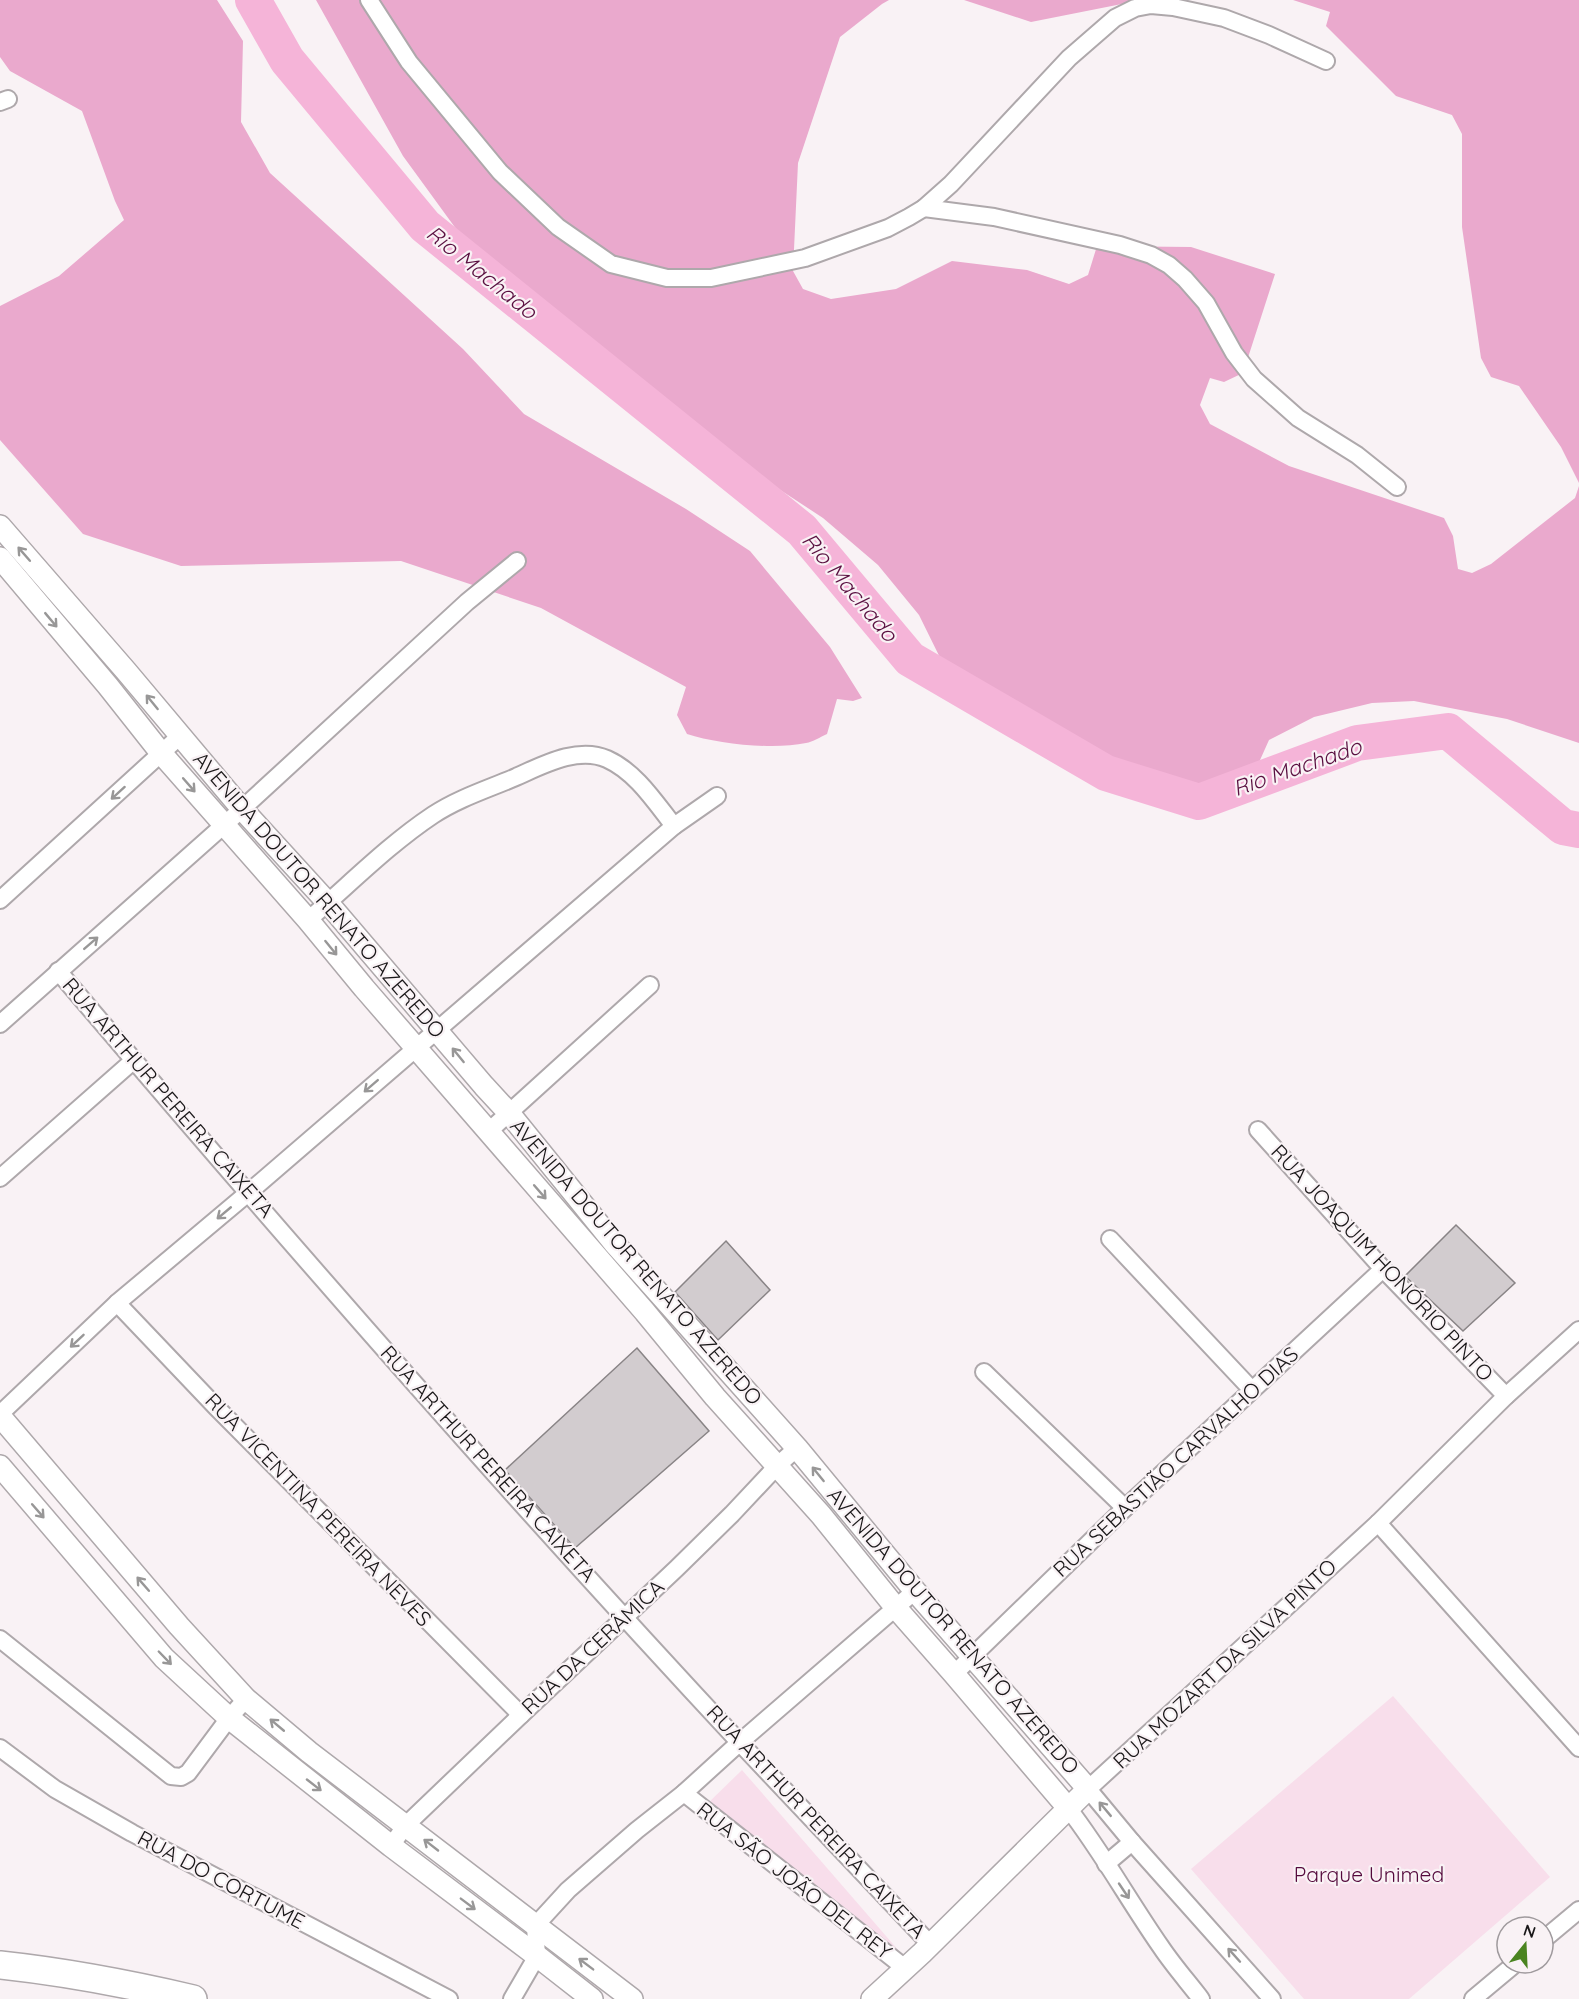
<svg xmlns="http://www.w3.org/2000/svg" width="1579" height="1999" viewBox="0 0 1579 1999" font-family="Quicksand,sans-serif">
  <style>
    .green { fill: #f8deeb }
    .forest { fill: #eaa9cd }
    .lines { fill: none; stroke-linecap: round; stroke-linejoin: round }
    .river { stroke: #f5b4d8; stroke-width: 36 }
    .building { fill: #d2cccf; stroke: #898486; stroke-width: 1.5 }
    .minor-casing { stroke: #aea8ab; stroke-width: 20 }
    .tertiary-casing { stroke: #aea8ab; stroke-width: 24 }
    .primary-casing { stroke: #aea8ab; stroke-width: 30 }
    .minor { stroke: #fff; stroke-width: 16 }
    .tertiary { stroke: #fff; stroke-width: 21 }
    .primary { stroke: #fff; stroke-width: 27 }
    .oneway { stroke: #989797 }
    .labels { text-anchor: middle; stroke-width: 4.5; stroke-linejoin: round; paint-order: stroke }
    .street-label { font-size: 21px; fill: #191718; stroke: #f9f2f5 }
    .park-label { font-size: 21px; fill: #54093c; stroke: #f9f2f5 }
    .water-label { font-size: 22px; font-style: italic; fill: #5a1041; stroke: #f9f2f5 }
  </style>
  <rect width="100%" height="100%" fill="#f9f2f5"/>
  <!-- green -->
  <g class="green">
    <path d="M1393 1696 1550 1877 1409 1999H1304L1191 1869Z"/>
    <path d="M742 1770 899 1951 706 1805Z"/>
  </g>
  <!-- forest -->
  <g class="forest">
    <path d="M0 0H217L243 41 241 122 270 173 463 349 524 414 686 509 750 551 830 647 862 698 853 701 837 699 827 734C820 737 813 742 806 743 774 750 717 744 687 734L677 715 686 687 541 608 401 561 181 566 83 534 0 440V306L59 276 124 220 115 201 82 111 10 71 0 57Z"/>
    <path d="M316 0H889L882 4 840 37 798 163 793 271 803 289 831 299 896 289 952 261 1027 270 1069 284 1088 275 1097 246 1191 247 1275 274 1243 373 1224 382 1210 378 1200 405 1210 424 1289 466 1444 518 1453 536 1458 569 1472 573 1491 564 1575 498 1579 486V743L1507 719 1414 701 1372 703 1314 717 1269 740 1243 798 1219 806 1069 756 1004 701 953 684 919 615 878 565 823 518 579 358 494 281 403 156Z"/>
    <path d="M964 0H1142L1031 22Z"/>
    <path d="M1293 0H1579V483L1561 447 1519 386 1491 377 1481 358 1462 227V134L1452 115 1396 96 1326 26 1330 12Z"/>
  </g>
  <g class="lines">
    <!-- river -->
    <path class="river" d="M253 0 287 60 425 226 802 530 910 659 1106 773 1199 802 1357 743 1448 731 1563 827 1579 830"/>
  </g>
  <!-- building -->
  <g class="building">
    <path d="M1456 1225 1515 1283 1463 1331 1405 1276Z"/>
    <path d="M726 1241 770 1290 718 1340 675 1292Z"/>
    <path d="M637 1348 709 1431 575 1548 505 1470Z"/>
  </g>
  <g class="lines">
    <defs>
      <g id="minor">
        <path d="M369 0 409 62 500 172 558 227 611 264 667 278H711L805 258 888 228 909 217 924 208 951 184 1069 58 1115 18 1135 8 1151 5 1173 7 1224 18 1269 35 1326 61"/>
        <path d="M0 102 8 99"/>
        <path d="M924 208 994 217 1120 245 1151 255 1169 265 1185 279 1206 303 1234 353 1254 379 1298 418 1357 455 1397 487"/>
        <path d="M0 900 180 736"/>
        <path d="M308 920C349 885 388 845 433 815 459 798 488 789 516 777 543 765 578 746 607 759 636 772 655 802 674 826"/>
        <path d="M58 971C280 1233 507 1493 741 1744 804 1811 867 1878 930 1944"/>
        <path d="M0 1024 242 809 467 602 517 561"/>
        <path d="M1258 1130 1383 1269 1506 1396"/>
        <path d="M489 1131 650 985"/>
        <path d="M0 1178 134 1060"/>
        <path d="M1110 1239 1252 1390"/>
        <path d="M117 1303 216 1407 521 1715"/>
        <path d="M984 1372 1125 1508"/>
        <path d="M0 1414 117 1303 248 1193 674 826 717 796"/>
        <path d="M1378 1523 1579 1748"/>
        <path d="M0 1639 171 1776 181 1777 188 1773 229 1718 246 1699"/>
        <path d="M954 1674 1125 1508 1383 1269"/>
        <path d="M0 1748 55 1789 132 1833 449 1999"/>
        <path d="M684 1793 905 1968"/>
        <path d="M1068 1808C1102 1852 1129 1901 1161 1947 1173 1965 1188 1982 1201 1999"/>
        <path d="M391 1846 405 1826 521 1715 677 1568 732 1514 778 1465 797 1448"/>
        <path d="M1106 1864 1132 1842"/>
        <path d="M1543 1940 1579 1910"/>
        <path d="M512 1999 537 1956 535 1926 568 1890 637 1830 684 1793 739 1743 915 1591"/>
        <path d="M1272 1999 1132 1842 1088 1789 1378 1523 1506 1396 1579 1330"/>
        <path d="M1473 1999 1516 1963"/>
      </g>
      <g id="tertiary">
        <path d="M0 526 126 671 242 809 328 903 484 1086 509 1113 614 1243 797 1448 915 1591 1088 1789 922 1953 872 1999"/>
        <path d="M0 558 108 686 161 753 308 920 364 988 645 1312 715 1397 821 1515 896 1608 954 1674 1068 1808"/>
        <path d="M0 1416 179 1626 246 1699 309 1752 632 1999"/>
        <path d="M0 1466 164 1658 229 1718 391 1846 537 1956 592 1999"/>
      </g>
      <path id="primary" d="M0 1965C65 1972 129 1984 193 1999"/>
    </defs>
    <!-- minor casing -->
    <use href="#minor" class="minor-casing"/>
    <!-- tertiary casing -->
    <use href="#tertiary" class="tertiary-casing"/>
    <!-- primary casing -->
    <use href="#primary" class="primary-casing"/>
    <!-- minor -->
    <use href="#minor" class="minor"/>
    <!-- tertiary -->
    <use href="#tertiary" class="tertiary"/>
    <!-- primary -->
    <use href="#primary" class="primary"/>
  </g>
  <!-- one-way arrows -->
  <defs><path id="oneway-shaft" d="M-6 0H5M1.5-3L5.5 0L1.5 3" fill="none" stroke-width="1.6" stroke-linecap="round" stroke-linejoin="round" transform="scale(1.5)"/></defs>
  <g class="oneway">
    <use href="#oneway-shaft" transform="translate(24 554) rotate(-131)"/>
    <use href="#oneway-shaft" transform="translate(51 620) rotate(50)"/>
    <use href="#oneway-shaft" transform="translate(152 702) rotate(-129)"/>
    <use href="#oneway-shaft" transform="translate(189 785) rotate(49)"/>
    <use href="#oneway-shaft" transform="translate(118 793) rotate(138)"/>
    <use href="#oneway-shaft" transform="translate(91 943) rotate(-41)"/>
    <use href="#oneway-shaft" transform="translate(331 948) rotate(51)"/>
    <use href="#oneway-shaft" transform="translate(458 1055) rotate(-129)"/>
    <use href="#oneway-shaft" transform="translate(371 1086) rotate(139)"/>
    <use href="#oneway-shaft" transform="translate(540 1192) rotate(49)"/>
    <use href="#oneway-shaft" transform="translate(224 1213) rotate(140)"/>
    <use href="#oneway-shaft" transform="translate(77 1341) rotate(137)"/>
    <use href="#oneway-shaft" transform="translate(818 1474) rotate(-129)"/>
    <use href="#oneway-shaft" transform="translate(38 1511) rotate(49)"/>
    <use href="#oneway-shaft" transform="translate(143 1584) rotate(-131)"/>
    <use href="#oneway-shaft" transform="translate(165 1658) rotate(46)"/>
    <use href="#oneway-shaft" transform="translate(277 1725) rotate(-140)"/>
    <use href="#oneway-shaft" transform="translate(314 1785) rotate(38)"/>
    <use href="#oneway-shaft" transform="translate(1105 1809) rotate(-130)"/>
    <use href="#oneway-shaft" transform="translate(431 1845) rotate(-142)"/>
    <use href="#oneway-shaft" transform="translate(1124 1891) rotate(56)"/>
    <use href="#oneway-shaft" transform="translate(468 1904) rotate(37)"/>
    <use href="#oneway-shaft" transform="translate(1234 1955) rotate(-132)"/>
    <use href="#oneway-shaft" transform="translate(586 1964) rotate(-143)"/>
  </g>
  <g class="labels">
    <!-- street labels -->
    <g class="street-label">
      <text transform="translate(319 895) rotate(49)" y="7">AVENIDA DOUTOR RENATO AZEREDO</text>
      <text transform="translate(168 1098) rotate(49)" y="7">RUA ARTHUR PEREIRA CAIXETA</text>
      <text transform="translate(636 1262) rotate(49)" y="7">AVENIDA DOUTOR RENATO AZEREDO</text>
      <text transform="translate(1382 1263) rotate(47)" y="7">RUA JOAQUIM HONÓRIO PINTO</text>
      <text transform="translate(1176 1462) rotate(-43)" y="7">RUA SEBASTIÃO CARVALHO DIAS</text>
      <text transform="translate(488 1464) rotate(48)" y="7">RUA ARTHUR PEREIRA CAIXETA</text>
      <text transform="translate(318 1510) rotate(46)" y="7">RUA VICENTINA PEREIRA NEVES</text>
      <text transform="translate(953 1631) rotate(49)" y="7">AVENIDA DOUTOR RENATO AZEREDO</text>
      <text transform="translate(593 1647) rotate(-43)" y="7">RUA DA CERÂMICA</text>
      <text transform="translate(1225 1664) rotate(-43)" y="7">RUA MOZART DA SILVA PINTO</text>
      <text transform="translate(816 1822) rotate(47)" y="7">RUA ARTHUR PEREIRA CAIXETA</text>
      <text transform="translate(221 1880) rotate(28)" y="7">RUA DO CORTUME</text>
      <text transform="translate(794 1881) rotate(38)" y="7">RUA SÃO JOÃO DEL REY</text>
    </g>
    <!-- park labels -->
    <g class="park-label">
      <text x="1369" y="1882">Parque Unimed</text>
    </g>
    <!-- water labels -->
    <g class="water-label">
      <text transform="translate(482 272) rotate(39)" y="8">Rio Machado</text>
      <text transform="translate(850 587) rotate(50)" y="8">Rio Machado</text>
      <text transform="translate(1297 767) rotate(-19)" y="8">Rio Machado</text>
    </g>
  </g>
  <!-- north arrow -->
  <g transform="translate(1525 1945) rotate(18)"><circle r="28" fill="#f9f2f5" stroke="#9f9a9d" stroke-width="1.5"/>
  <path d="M0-4.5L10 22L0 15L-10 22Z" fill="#4a8420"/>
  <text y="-9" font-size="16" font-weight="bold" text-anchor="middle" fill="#191718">N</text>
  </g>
</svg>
